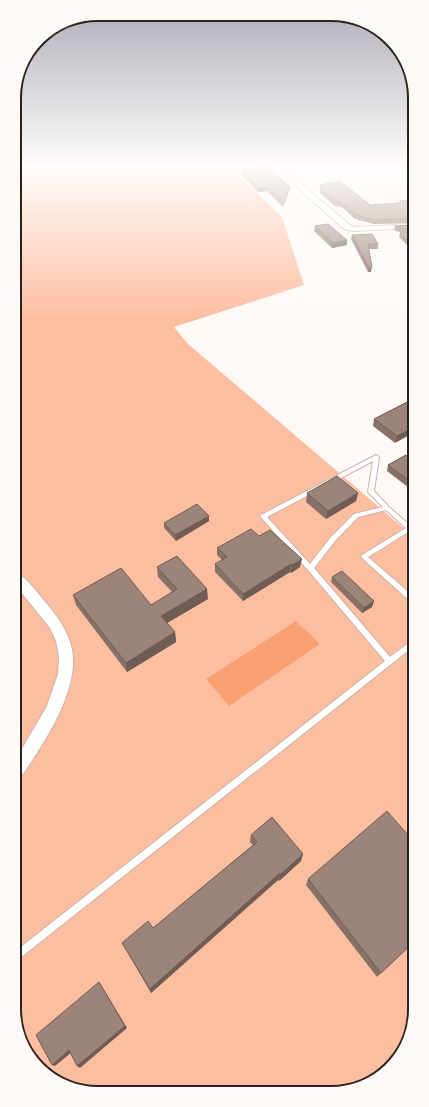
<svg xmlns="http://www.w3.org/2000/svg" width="429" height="1107" viewBox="0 0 429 1107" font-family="Quicksand,sans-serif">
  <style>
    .green { fill: #fdbea0 }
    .water { fill: #f9a072 }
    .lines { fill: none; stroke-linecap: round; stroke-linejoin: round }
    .lane-casing { stroke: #cdb2a6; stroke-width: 2 }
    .street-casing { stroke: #cdb2a6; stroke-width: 2 }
    .lane { fill: #fff; fill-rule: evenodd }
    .street { fill: #fff; fill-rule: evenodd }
    .wall { fill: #877268 }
    .shaded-wall { fill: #6e5c55 }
    .building { fill: #9d8479; stroke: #6e5c55 }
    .rim { fill: none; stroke: #2d231e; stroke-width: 2 }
  </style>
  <rect width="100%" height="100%" fill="#fff9f6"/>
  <!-- green -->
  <path class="green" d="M14 165H228L282 217 304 285 174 327 188 344 413 536 415 1014 397 1060 352 1090 82 1091 43 1072 17 1030 14 182 23 180 14 172Z"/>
  <!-- water -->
  <path class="water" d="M296 621 320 644 229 706 206 679Z"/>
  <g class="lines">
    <defs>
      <path id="lane" d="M376 455 379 457 374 491 389 507 413 528V533L410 531 368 557 414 597V603H412L361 557 362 555 406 528 386 510 358 517 335 541 314 568 390 657 414 639V646L20 958 17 959V950L385 661 308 570 260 516 261 515ZM373 461 368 492 383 507 354 514 331 537 310 564 267 517Z"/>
      <g id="street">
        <path d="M272 165H279L350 225 354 227 413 224V228L353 231 344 229Z"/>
        <path d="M16 573C26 576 39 595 46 603 59 618 72 637 73 657 75 698 43 744 21 777L16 779V759L47 706 58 674 59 657 56 641 50 628 16 586Z"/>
      </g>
    </defs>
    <!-- lane casing -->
    <use href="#lane" class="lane-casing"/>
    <!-- street casing -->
    <use href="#street" class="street-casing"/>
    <!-- lane -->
    <use href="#lane" class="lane"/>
    <!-- street -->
    <use href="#street" class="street"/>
  </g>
  <!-- wall -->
  <g class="wall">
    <path d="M248 165H275V170L273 172 290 187 289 191 283 207 267 191 258 192 241 174V170L252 168Z"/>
    <path d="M341 165H361L344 168Z"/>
    <path d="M320 185 370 205 399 203 400 201 413 200V223L374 224 355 219 342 207 335 206 320 193Z"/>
    <path d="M413 225V251L399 237 400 233H401L394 230 395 226Z"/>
    <path d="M315 226 347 240V245L332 248 314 231Z"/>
    <path d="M352 235 378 244V249H368L371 272H368L351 239Z"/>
    <path d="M413 399 395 443 373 426 374 419Z"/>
    <path d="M413 460V485L409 488 387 471 388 465Z"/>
    <path d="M307 493H358L356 501 326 519 306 502Z"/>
    <path d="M209 516V521L176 541 164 528V523Z"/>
    <path d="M259 536 300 567 291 573 290 572 243 601 215 572V564L222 560 217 555V548Z"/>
    <path d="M157 567 208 599 167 623 175 632 176 642 127 672 76 605 73 595 151 605 172 592 158 577Z"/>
    <path d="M332 577 374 601 372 607 362 613 331 582Z"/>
    <path d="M251 835 301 861 279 881 278 880 151 993 122 943 153 928 253 845 250 842Z"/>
    <path d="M308 879 415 941 377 977 306 885Z"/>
  </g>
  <!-- shaded-wall -->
  <g class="shaded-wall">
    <path d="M345 165H361L344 168Z"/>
    <path d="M275 166V170L271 174V170Z"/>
    <path d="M267 187V191L258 192V188Z"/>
    <path d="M347 240V245L332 248 333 243Z"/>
    <path d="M372 267 371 272H368L369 268Z"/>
    <path d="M413 427V433L395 443 397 436Z"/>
    <path d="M413 481V485L409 488 411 482Z"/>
    <path d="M358 493 356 501 326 519 328 511Z"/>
    <path d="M209 516V521L176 541 175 535Z"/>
    <path d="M302 559 300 567 291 573 292 565Z"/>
    <path d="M291 564 290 572 243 601V594Z"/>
    <path d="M207 589 208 599 162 626 161 616Z"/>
    <path d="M374 601 372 607 362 613 364 608Z"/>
    <path d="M175 632 176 642 127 672 126 663Z"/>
    <path d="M303 854 301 861 279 881 280 875Z"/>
    <path d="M280 873 278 880 151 993 150 989Z"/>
    <path d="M99 982 127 1028 80 1068 77 1066Z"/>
    <path d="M69 1050 72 1052 55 1066 52 1065Z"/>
  </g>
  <!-- building -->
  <g class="building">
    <path d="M252 165H275V166L271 170 290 187 284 203 267 187 258 188 241 170 255 168Z"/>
    <path d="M340 181 370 205 401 203 400 201 413 200V218L374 220 356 215 342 203 335 201 320 188H323L320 185Z"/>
    <path d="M328 224 347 240 333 243 315 226Z"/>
    <path d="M413 225V231L395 226Z"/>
    <path d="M413 232V245L400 233Z"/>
    <path d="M372 234 378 244H368L372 267 369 268 352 235Z"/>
    <path d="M413 399V427L397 436 374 419Z"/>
    <path d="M406 455 413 460V481L411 482 388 465Z"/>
    <path d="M337 476 358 493 328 511 307 493Z"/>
    <path d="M197 504 209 516 175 535 164 523Z"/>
    <path d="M251 529 259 536 270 530 302 559 292 565 291 564 243 594 215 564 227 557 217 548Z"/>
    <path d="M177 556 207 589 161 616 175 632 126 663 73 595 121 568 151 605 177 589 157 567Z"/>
    <path d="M342 571 374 601 364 608 332 577Z"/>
    <path d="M387 811 414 842 415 941 381 973 308 879Z"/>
    <path d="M272 817 303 854 280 875V873L150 989 122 943 148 921 153 928 257 842 251 835Z"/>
    <path d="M99 982 125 1026 77 1066 69 1050 52 1065 36 1035Z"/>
  </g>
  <!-- sky -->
  <linearGradient id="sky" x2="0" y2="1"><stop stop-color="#afacb9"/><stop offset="0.52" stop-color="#fffcfb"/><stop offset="1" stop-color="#fffcfb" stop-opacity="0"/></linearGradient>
  <rect width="429" height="320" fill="url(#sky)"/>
  <!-- crop -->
  <path d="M0 0H429V1107H0ZM98 21H331A77 77 0 0 1 408 98V1009A77 77 0 0 1 331 1086H98A77 77 0 0 1 21 1009V98A77 77 0 0 1 98 21Z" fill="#fff9f6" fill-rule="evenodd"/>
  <path class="rim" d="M98 21H331A77 77 0 0 1 408 98V1009A77 77 0 0 1 331 1086H98A77 77 0 0 1 21 1009V98A77 77 0 0 1 98 21Z"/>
</svg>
